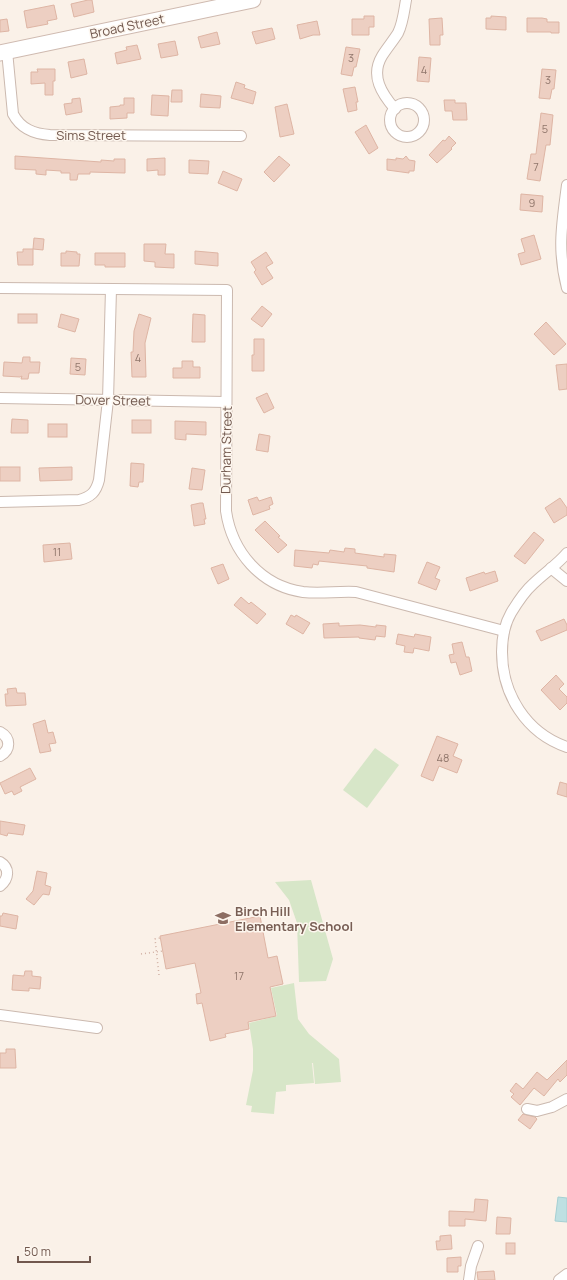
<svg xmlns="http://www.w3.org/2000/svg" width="567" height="1280" viewBox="0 0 567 1280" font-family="Manrope,sans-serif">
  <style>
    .green { fill: #d7e6c8 }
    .water { fill: #bee0e2; stroke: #a5d0d3 }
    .building { fill: #edcfc2; stroke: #deb5a4 }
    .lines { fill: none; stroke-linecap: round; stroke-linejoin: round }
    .street-casing { stroke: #cbb9af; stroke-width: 12 }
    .secondary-casing { stroke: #cfbab0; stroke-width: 17 }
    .path { stroke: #d2b2a5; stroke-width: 1.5; stroke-dasharray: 1 3; stroke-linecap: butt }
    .street { stroke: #fff; stroke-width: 10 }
    .secondary { stroke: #fff; stroke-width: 15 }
    .labels { text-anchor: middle; stroke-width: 3; stroke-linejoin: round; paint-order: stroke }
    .number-label { font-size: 11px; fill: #90766b }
    .street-label { font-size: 13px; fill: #71584e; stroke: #fdf6ee }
    .education-label { font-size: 13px; font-weight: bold; fill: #785e54; stroke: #fdf6ee; text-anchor: start }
  </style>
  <rect width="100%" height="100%" fill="#faf1e8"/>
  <!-- green -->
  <g class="green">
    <path d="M375 748 399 765 367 808 343 790Z"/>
    <path d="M311 880 333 959 326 981 299 982 297 923 289 900 275 882Z"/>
    <path d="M294 983 298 1019 309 1034 339 1059 341 1082 315 1084 313 1063 303 1064 312 1063 314 1083 286 1085V1091L276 1092 274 1114 251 1112 252 1106 246 1105 253 1070V1049L249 1023 277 1016 271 988Z"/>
  </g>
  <!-- water -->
  <path class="water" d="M558 1197 567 1198V1222L555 1221Z"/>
  <!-- building -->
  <g class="building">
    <path d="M88 0H92L94 12 74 17 71 4Z"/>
    <path d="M54 5 57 19 47 21 48 24 27 28 24 11Z"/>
    <path d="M364 16H374V27H369V35H352V19H364Z"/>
    <path d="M491 16 506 17V30L486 29V18H491Z"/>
    <path d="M442 18 443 35H440V45H430L429 19Z"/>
    <path d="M527 18H542L547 19V22H559V33H551V32H527Z"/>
    <path d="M7 19 9 31 0 32V20Z"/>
    <path d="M317 21 320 35H313L300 39 297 25Z"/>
    <path d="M272 28 275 39 256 44 252 32Z"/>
    <path d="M217 32 220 44 201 48 198 37Z"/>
    <path d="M175 41 178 55 161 58 158 44Z"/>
    <path d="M137 45 141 59 117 64 115 53 127 50 126 47Z"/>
    <path d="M346 47 360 49 356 67H354L352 76 341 74Z"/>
    <path d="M419 57 431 58 429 82 417 81Z"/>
    <path d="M84 59 87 74 71 78 68 62Z"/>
    <path d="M37 69H55V81H53V95H45V83L31 84V72H38Z"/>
    <path d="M542 69 556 70 554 89H552L550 99 539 98Z"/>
    <path d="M236 82 245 85 244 88 256 92 253 104 231 98Z"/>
    <path d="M355 87 358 102H356L357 110 348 112 343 89Z"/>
    <path d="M172 90H182V102H171Z"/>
    <path d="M201 94 221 96 220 108 200 107Z"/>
    <path d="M152 95 169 96 168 116 151 115Z"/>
    <path d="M80 98 82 112 66 115 64 104 72 103V99Z"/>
    <path d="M124 98H134V113H127V118L110 119V107L120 106V105H124Z"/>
    <path d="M444 100H455V103H466L467 120H453L452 111H445Z"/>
    <path d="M287 104 294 134 280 137 275 107Z"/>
    <path d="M541 113 553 115 550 145H546L540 181 527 179 531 154H536Z"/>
    <path d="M366 125 378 148 369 154 355 132Z"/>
    <path d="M449 136 456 143 451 148 452 149 437 163 429 155 443 140 445 141Z"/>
    <path d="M15 156 101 162V160L114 161V159H125V173L90 172V174H78L77 180H70V173H61V171L46 170V175L36 174V170L15 169Z"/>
    <path d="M279 156 290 165 274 182 264 172Z"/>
    <path d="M406 156 409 160 415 161 414 171H409V173L387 170V159L396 160V158L403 159Z"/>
    <path d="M165 158V175H158V170L147 171V159Z"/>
    <path d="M189 160 209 161 208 174 189 173Z"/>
    <path d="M223 171 242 179 237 191 218 183Z"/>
    <path d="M521 194 543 196 542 212 520 210Z"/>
    <path d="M534 235 541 259 521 265 518 254 525 252 521 239Z"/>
    <path d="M34 238 44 239 43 250 33 249V265H18L17 252H23V249H33Z"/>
    <path d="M144 244H166L165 254H174V268L155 267V262L144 261Z"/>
    <path d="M66 251 77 252V254H80L79 266H61V253H66Z"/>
    <path d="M195 251 218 253V266L195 264Z"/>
    <path d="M266 252 273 263 266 267 273 278 262 285 254 272 256 270 251 262Z"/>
    <path d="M95 253H125V267H105V265H95Z"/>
    <path d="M262 306 272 314 262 327 251 319Z"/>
    <rect x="18" y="314" width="19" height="9"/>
    <path d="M61 314 79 319 75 332 58 327Z"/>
    <path d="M139 314 151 318 145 343 146 377H132L131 352H133L134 331Z"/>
    <path d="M193 314 205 315V342H192Z"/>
    <path d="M546 322 566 344 554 355 534 334Z"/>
    <path d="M254 339H264V371H252V355H254Z"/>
    <path d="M23 357H30V362H40L39 373H29L28 379H21L22 376 20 377 3 376 4 362 22 363Z"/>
    <path d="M71 358 86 359 85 375 70 374Z"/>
    <path d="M182 361H193V367H200V378H173V368H182Z"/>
    <path d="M567 364V389L559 390 556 365Z"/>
    <path d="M267 393 274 408 264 413 256 398Z"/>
    <path d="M12 419 28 420V433H11Z"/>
    <rect x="132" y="420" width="19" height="13"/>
    <path d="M175 421 206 422V435L186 434V440L175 439Z"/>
    <rect x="48" y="424" width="19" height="13"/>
    <path d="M259 434 270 436 268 452 256 450Z"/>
    <path d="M131 463 144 464 143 482H139L138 487 130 486Z"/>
    <rect x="0" y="467" width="20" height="14"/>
    <path d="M72 467V480L40 481 39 468Z"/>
    <path d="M192 468 205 470 202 490 189 489Z"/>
    <path d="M257 497 259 501 271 497 273 504 269 506 270 509 253 515 248 500Z"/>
    <path d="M560 498 567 508V515L554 523 545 508Z"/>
    <path d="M200 503H203L206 519H204L205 524 194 526 191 505Z"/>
    <path d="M265 521 280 536 278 537 287 545 278 553 255 530Z"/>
    <path d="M534 532 544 540 525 564 514 556Z"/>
    <path d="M70 543 72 559 44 562 43 545Z"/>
    <path d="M345 548 355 549V553L384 557V554L396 555 394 572 367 568V566L319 561 318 565 313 564 312 568 294 566 295 550 329 553 330 550 344 552Z"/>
    <path d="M427 562 440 567 435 578 440 580 436 590 418 583Z"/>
    <path d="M223 564 229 579 218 584 211 568Z"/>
    <path d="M495 571 498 581 470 591 466 578 484 572 485 574Z"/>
    <path d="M241 597 249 604 251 602 266 614 257 624 234 605Z"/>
    <path d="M291 615 295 617 296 615 310 623 303 634 286 624Z"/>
    <path d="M564 619 567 625V630L541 641 536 631Z"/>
    <path d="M339 623V626L360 625 376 627V625L386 626 385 637 376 636 375 640 359 638V637L324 638 323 624Z"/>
    <path d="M398 634 414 637 415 634 431 637 429 651 414 648 413 653 404 652 405 646 396 644Z"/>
    <path d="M462 642 466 657H469L472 671 460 675 456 662 451 663 449 655 454 654 452 644Z"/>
    <path d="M556 675 564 684 559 689 567 697V703L560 710 541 690Z"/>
    <path d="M16 688 17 693H25L26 705 6 706 5 694H8L7 689Z"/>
    <path d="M45 720 48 733 53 732 56 743 49 744 51 751 40 753 33 724Z"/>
    <path d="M437 736 458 744 453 756 462 760 457 773 439 766 433 781 421 776Z"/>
    <path d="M30 768 36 779 20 787 22 791 14 795 12 791 5 794 0 783Z"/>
    <path d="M560 782 567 784V797L557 794Z"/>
    <path d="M0 821 25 825 23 835 8 833 7 836 0 834Z"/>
    <path d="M37 871 47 873 45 885 51 887 49 895 43 894 34 905 26 899 33 891Z"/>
    <path d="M3 913 18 916 16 929 0 926V916H2Z"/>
    <path d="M260 916 268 958 277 956 283 984 270 987 276 1016 248 1022 249 1029 225 1034 226 1037 210 1041 202 1003 197 1004 196 994 201 993 195 963 166 969 160 936Z"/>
    <path d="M25 971H32V976L41 977 40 989 29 988V991L12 990 13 975 24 976Z"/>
    <path d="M6 1049H15L16 1068H0V1053H6Z"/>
    <path d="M567 1060V1075L560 1082 558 1079 544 1096 534 1088 520 1105 511 1097 514 1094 510 1091 516 1083 523 1089 537 1072 547 1080Z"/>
    <path d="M523 1114 535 1117 537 1119 530 1129 518 1120Z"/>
    <path d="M475 1199 488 1200 486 1221 465 1219V1226H449V1211L474 1212Z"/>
    <path d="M497 1217 511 1218 510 1234H496Z"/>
    <path d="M451 1235 452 1249 437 1250 436 1241H440V1236Z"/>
    <rect x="506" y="1243" width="9" height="11"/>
    <path d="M461 1257V1266H458V1272H447V1258Z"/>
    <path d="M494 1271 495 1280H478L477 1272Z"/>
  </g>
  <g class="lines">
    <defs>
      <g id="street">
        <path d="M7 51 13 114C21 129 34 134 50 135L241 136"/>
        <circle cx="407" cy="120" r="17"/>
        <path d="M395 109C382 94 370 76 382 56 387 48 393 41 398 33 403 23 404 11 406 0"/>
        <path d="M567 185C562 224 557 249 567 288"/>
        <path d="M0 288 227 290 226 511C232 552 261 586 303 592 321 594 338 591 356 592L504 631"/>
        <path d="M0 398 226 402"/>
        <path d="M0 502 79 500C91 497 96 492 99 480L108 400 111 289"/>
        <path d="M567 553C557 565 544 573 533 584 524 592 517 603 511 613 504 625 502 639 502 652 502 694 526 733 567 747"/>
        <path d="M551 568 567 581"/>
        <path d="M0 732C11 738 11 750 0 756"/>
        <path d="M0 862C10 868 9 879 0 886"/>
        <path d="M0 1015 97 1028"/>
        <path d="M527 1109 537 1111 552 1107 567 1099"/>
        <path d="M469 1280 471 1266 478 1246"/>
        <path d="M559 1280 567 1274"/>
      </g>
      <path id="secondary" d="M0 53 253 0"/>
    </defs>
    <!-- street casing -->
    <use href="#street" class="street-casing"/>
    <!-- secondary casing -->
    <use href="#secondary" class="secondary-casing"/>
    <!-- path -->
    <g class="path">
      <path d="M141 954 163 951"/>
      <path d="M159 975 155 939 160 938"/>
    </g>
    <!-- street -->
    <use href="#street" class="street"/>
    <!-- secondary -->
    <use href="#secondary" class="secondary"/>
  </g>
  <!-- icons -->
  <defs>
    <symbol id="school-bare" viewBox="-9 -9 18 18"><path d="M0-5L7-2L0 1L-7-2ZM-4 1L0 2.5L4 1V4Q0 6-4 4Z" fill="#8d6e63" stroke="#fdf6ee" stroke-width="2.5" paint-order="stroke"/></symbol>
  </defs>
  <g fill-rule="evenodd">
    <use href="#school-bare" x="212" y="907" width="22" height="22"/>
  </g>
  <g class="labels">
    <!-- number labels -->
    <g class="number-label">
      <text x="351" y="62">3</text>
      <text x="424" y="74">4</text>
      <text x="548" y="84">3</text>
      <text x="545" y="133">5</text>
      <text x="536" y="171">7</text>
      <text x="532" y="207">9</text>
      <text x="138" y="362">4</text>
      <text x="78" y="371">5</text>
      <text x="57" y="556">11</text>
      <text x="443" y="762">48</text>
      <text x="239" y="980">17</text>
    </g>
    <!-- street labels -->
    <g class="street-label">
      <text transform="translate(127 26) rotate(-12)" y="5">Broad Street</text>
      <text x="91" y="140">Sims Street</text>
      <text transform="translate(113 400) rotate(1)" y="5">Dover Street</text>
      <text transform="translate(226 450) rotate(-89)" y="5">Durham Street</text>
    </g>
    <!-- education labels -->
    <g class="education-label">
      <text x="235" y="916">Birch Hill<tspan x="235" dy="15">Elementary School</tspan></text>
    </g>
  </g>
  <!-- scale -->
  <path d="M18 1256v6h72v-6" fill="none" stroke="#71584e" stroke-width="2"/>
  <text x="24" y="1256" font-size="12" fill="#71584e" stroke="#fdf6ee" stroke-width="3" paint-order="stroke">50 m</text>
</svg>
